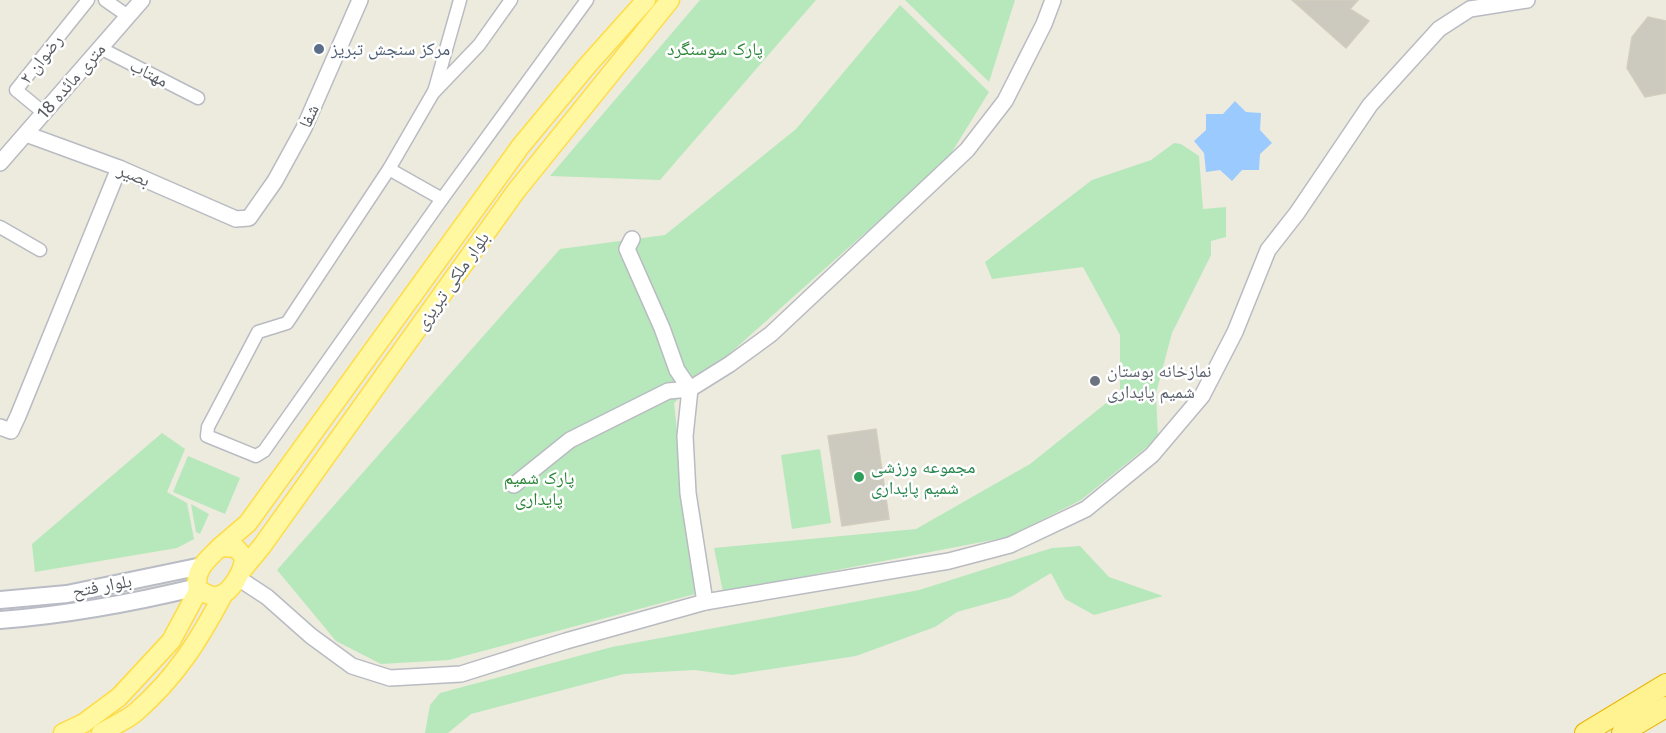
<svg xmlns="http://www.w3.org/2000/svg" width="1666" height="733" viewBox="0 0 1666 733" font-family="'Fira Sans','Noto Naskh Arabic',sans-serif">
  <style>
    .green { fill: #b7e8bb }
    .water { fill: #9bcaff }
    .building { fill: #ccc9bf; stroke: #d2cdbc; stroke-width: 1.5 }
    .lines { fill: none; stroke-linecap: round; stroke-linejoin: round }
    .minor-casing { stroke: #b9bbc2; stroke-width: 15 }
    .tertiary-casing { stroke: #b9bbc2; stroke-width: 18 }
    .secondary-casing { stroke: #b9bcc4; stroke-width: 20 }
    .primary-casing { stroke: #ffdc44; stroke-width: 21 }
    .trunk-casing { stroke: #eab600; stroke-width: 22 }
    .minor { stroke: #fff; stroke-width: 12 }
    .tertiary { stroke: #fff; stroke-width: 15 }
    .secondary { stroke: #fff; stroke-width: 16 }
    .primary { stroke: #fff8a0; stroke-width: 18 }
    .trunk { stroke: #fff291; stroke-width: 20 }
    .service-dot { fill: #5c6f8a; stroke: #fff; stroke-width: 2 }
    .worship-dot { fill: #6b7280; stroke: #fff; stroke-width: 2 }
    .leisure-dot { fill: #2e9e5b; stroke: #fff; stroke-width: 2 }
    .labels { text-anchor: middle; stroke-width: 5; stroke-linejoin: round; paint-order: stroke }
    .service-label { font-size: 18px; fill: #4e5e75; stroke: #fff; text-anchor: start }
    .park-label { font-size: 18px; fill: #2b8537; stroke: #fff }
    .street-label { font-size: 18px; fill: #575b61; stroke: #fff }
    .worship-label { font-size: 18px; fill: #5b616d; stroke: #fff; text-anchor: start }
    .leisure-label { font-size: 18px; fill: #27864d; stroke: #fff; text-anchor: start }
  </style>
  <rect width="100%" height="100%" fill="#edebde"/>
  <!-- green -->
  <g class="green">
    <path d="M700 0H816L660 180 550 176Z"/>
    <path d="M905 0H1015L989 82Z"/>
    <path d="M900 5 989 92 947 160 674 403 695 594 449 660 381 664 336 641 277 570 560 249 665 235 796 129Z"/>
    <path d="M1174 143 1181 144 1199 156 1203 209 1226 207V237L1211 241V255L1172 333 1156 393 1158 438 1081 500 1008 537 723 592 714 548 916 529 1030 464 1120 392V335L1083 267 992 279 985 262 1092 180 1151 160Z"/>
    <path d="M162 433 185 449 167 492 187 503 194 539 177 548 35 572 32 544Z"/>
    <path d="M820 449 831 523 792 529 781 455Z"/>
    <path d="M188 456 240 478 225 514 173 492Z"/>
    <path d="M191 504 209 514 200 534 196 532Z"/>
    <path d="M1080 546 1109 577 1163 596 1094 615 1065 599 1051 573 1011 597 957 612 935 627 856 656 732 675 694 670 624 674 471 714 448 733H425L430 705 440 693 612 647 919 590 1052 548Z"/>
  </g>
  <!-- water -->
  <path class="water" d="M1235 101 1246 112 1261 113 1260 130 1272 143 1260 154 1259 170H1242L1232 181 1220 170 1206 172 1204 153 1194 141 1206 130V114H1223Z"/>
  <!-- building -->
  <g class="building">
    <path d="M1292 0H1358L1350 9 1369 21 1346 48Z"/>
    <path d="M1648 17 1666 21V93L1645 97 1627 68 1632 37Z"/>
    <path d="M876 429 889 519 842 526 828 436Z"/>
  </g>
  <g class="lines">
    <defs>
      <g id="minor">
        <path d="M105 0 128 16"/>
        <path d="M511 0 479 45 433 93 389 169 287 323 258 332 208 427 207 436 256 456 264 451 442 199 587 0"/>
        <path d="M100 48 198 98"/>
        <path d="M434 92 460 0"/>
        <path d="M44 113 16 90 88 0"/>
        <path d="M389 169 442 199"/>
        <path d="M0 227 40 250"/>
      </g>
      <g id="tertiary">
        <path d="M26 134 119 168 236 219 249 218 275 181 304 128 360 0"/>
        <path d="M0 163 142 0"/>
        <path d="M0 427 11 431 18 416 119 168"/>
        <path d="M514 485 570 440 668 391 690 389 677 370 662 328 627 249 632 239"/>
        <path d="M238 578 267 597 311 636 352 666 390 678 461 674 566 641 705 602 949 561 1010 545 1086 509 1152 455 1202 396 1235 332 1268 250 1297 213 1370 105 1439 29 1470 9 1527 0"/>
        <path d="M705 602 688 493 685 436 690 389 730 364 771 334 967 150 1005 101 1044 24 1053 0"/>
      </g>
      <g id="secondary">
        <path d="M0 600 67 594 202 566"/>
        <path d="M0 620C67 615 132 603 198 587"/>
      </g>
      <g id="primary">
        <path d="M220 547 248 523 520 147 587 66 646 0"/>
        <path d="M220 547 236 548 244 557C244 570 231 594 217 596 210 597 203 592 198 589 193 570 208 559 220 547Z"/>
        <path d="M243 569 262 546 516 191 670 0"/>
        <path d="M63 733 84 723 119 697 171 641 199 589"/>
        <path d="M101 733C112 726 127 720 136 712 177 676 199 640 224 593"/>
      </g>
      <g id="trunk">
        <path d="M1585 733 1666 684"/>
        <path d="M1622 733 1666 707"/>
      </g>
    </defs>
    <!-- minor casing -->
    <use href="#minor" class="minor-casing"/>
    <!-- tertiary casing -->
    <use href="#tertiary" class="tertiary-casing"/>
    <!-- secondary casing -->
    <use href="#secondary" class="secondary-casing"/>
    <!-- primary casing -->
    <use href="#primary" class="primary-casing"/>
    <!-- trunk casing -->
    <use href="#trunk" class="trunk-casing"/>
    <!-- minor -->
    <use href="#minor" class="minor"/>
    <!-- tertiary -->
    <use href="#tertiary" class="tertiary"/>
    <!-- secondary -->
    <use href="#secondary" class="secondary"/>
    <!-- primary -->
    <use href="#primary" class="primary"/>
    <!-- trunk -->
    <use href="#trunk" class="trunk"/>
  </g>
  <!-- markers -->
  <circle class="service-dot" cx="319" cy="49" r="6"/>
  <circle class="worship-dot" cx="1095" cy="381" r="6"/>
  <circle class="leisure-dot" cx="859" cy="477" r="6"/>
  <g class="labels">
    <!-- service labels -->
    <g class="service-label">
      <text x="331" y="55">مرکز سنجش تبریز</text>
    </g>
    <!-- park labels -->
    <g class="park-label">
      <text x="715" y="55">پارک سوسنگرد</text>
      <text x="539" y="484">پارک شمیم<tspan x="539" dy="21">پایداری</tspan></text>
    </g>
    <!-- street labels -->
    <g class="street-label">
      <text transform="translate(41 59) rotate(-52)" y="6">رضوان ۲</text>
      <text transform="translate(149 73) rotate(27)" y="6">مهتاب</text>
      <text transform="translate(71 81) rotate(-49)" y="6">18 متری مائده</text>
      <text transform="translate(309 116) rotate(-65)" y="6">شفا</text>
      <text transform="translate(134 175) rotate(23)" y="6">بصیر</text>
      <text transform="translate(452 281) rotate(-55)" y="6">بلوار ملکى تبریزى</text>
      <text transform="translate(102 586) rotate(-11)" y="6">بلوار فتح</text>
    </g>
    <!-- worship labels -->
    <g class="worship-label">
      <text x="1107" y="377">نمازخانه بوستان<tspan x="1107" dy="21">شمیم پایداری</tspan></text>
    </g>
    <!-- leisure labels -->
    <g class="leisure-label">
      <text x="871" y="473">مجموعه ورزشی<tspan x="871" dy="21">شمیم پایداری</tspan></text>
    </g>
  </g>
</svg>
